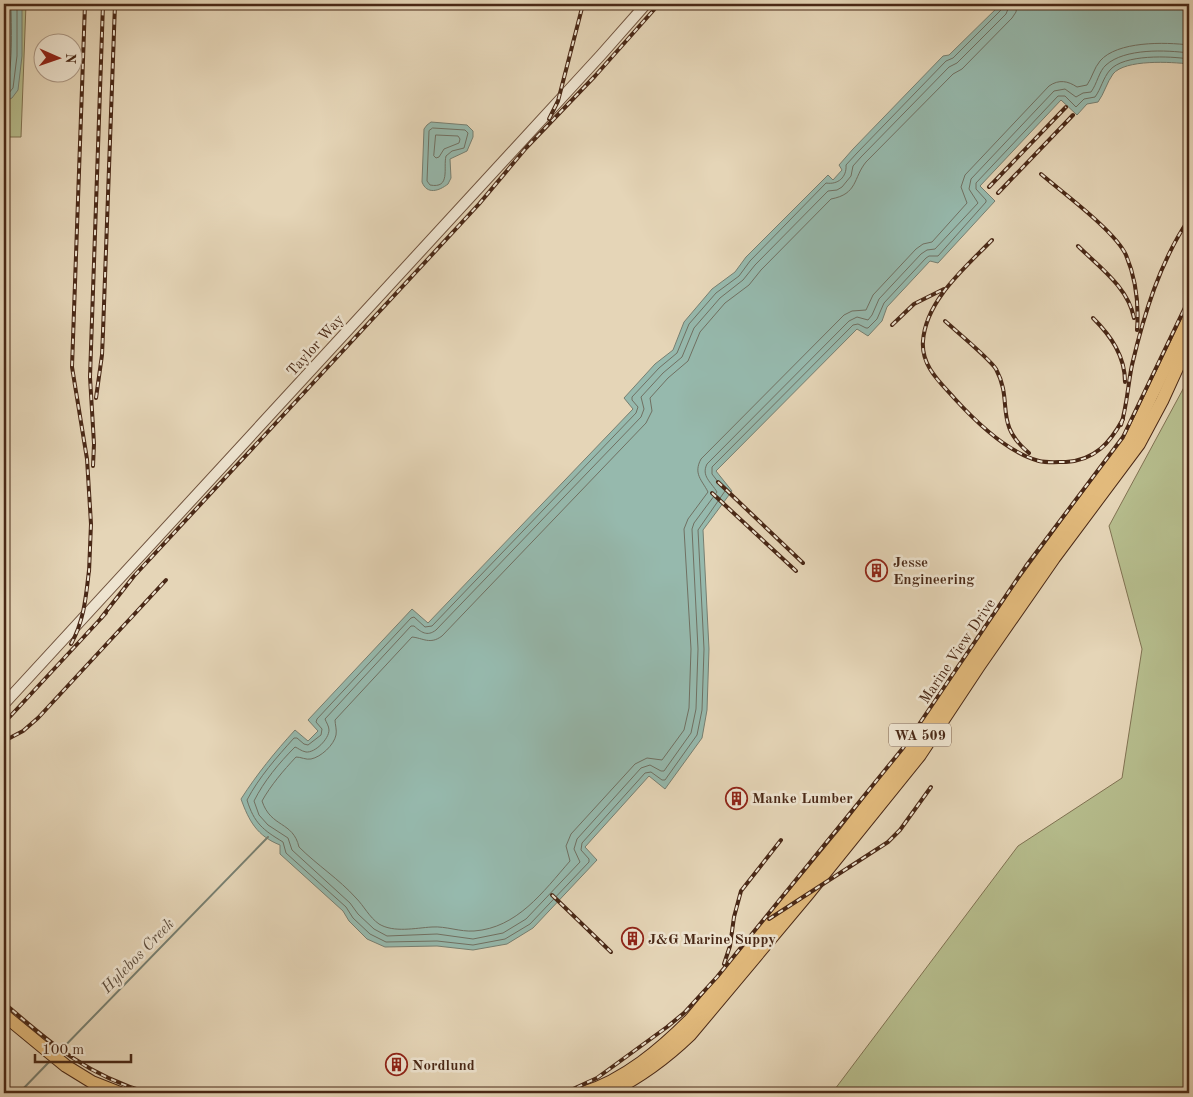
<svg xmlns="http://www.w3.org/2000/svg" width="1193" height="1097" viewBox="0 0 1193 1097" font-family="'Old Standard TT',serif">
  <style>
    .green { fill: #b6bd8d; stroke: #807252 }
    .water { fill: #96b9ad; stroke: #777f71 }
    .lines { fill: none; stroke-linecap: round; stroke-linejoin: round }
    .shore { stroke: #707062; stroke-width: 1 }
    .stream { stroke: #777f71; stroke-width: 2 }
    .minor-casing { stroke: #70533e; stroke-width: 12 }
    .major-casing { stroke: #492816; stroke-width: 14 }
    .minor { stroke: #eee4d0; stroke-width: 10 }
    .major { stroke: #e2ba7c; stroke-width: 12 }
    .rail-casing { stroke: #492816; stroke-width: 4 }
    .rail { stroke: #eee4d0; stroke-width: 2; stroke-dasharray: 5.5; stroke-linecap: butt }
    .labels { text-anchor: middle; stroke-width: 5; stroke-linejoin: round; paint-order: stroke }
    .shield { fill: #eee4d0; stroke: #7a604e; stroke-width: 1 }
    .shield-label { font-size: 14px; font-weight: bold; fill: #492816 }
    .street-label { font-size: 15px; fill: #492816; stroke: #eee4d0 }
    .poi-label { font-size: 15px; font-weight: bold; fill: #492816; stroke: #eee4d0; text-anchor: start }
    .water-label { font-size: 16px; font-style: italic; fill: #5c4c3c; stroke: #eee4d0 }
  </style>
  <rect width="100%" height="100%" fill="#e5d5b7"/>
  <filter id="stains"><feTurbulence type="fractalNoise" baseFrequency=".004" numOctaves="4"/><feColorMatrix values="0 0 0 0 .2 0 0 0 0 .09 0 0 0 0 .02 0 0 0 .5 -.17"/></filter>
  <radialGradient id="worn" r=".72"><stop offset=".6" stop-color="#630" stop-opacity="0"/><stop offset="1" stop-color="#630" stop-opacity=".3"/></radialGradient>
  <!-- green -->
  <g class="green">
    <path d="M4 4H26L21 137H4Z"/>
    <path d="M1189 378V1093H832L1018 846 1122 778 1142 649 1109 526Z"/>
  </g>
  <!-- water -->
  <g class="water">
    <path d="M4 4H22V56L18 90 12 98 4 102Z"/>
    <path d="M1001 4H1189V64C1172 62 1125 59 1113 74 1107 82 1104 94 1098 102L1087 104 1077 115 1061 100 980 186 995 201 938 263 930 261 887 307 882 321 868 336 857 329 716 471 732 491 703 530 709 649 707 710 702 738 665 789 649 776 585 847 597 860 533 928 507 944 473 950 437 946 385 947 367 939 349 921 343 911 280 854V845C257 836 249 821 241 799 257 774 275 752 295 730L308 741 318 731 308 720 412 609 428 623 633 409 624 398 655 364 673 350 684 322 712 289 735 272 746 257 828 175 833 180 842 170 839 165 853 149 943 56 949 55Z"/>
    <path d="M431 122 467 125 473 131V137L467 151 450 159 451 178 448 184C439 191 427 195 422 182L424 129 427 125Z"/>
  </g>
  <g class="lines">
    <!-- shore -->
    <g class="shore">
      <path d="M1004 4 1002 9 953 58 946 61 857 153 846 165C847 177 838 185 826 183L750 261 739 276 716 293 689 324 677 353 659 368 632 397V400L638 407 636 413 432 626 425 627 414 617 411 618 317 719 316 722 322 729 321 735 308 745 304 744 297 738H294C277 757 259 777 247 800 254 823 263 830 283 842L286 853 346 907 353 918 370 934 386 942 437 941 473 945 505 939 530 924 589 862V859L581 850 582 843 645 773 651 772 662 780H665L697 735 702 710 704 649 698 530 725 491 712 474V467L853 325 858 324 866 328H868L877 319 884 303 926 258 929 256H938L986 202V200L976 189V183L1058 96H1065L1076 107 1084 99 1095 97C1101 89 1103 78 1110 70 1124 54 1170 56 1189 59"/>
      <path d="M1010 4 1006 14 957 63 949 67 861 157 853 166 851 176 842 187 837 190 828 191 755 265 743 280 720 298 694 328 682 357 663 373 641 397 644 409 641 417 436 630C427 637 421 632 414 626H411L325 719C326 722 329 726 329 730 329 739 315 753 306 752 301 751 298 748 295 747 279 763 264 781 254 801L259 815 268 825 288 838 292 850 350 903 358 914 374 929 387 936 437 934 473 939 503 933 526 919 580 862 574 849 577 839 641 768 650 765 661 771H664L691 733 696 709 698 649 692 529 694 523 717 492C711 482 701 476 707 464L849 321 857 317 868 320 872 315 879 299 921 254 927 250 935 249 978 203 969 189 971 179 1054 91 1065 89 1076 97 1083 93 1091 92C1097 84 1099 71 1106 65 1125 48 1166 50 1189 53"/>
      <path d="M1017 4 1016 12 1012 18 962 69 953 74 866 162C853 178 858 194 831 199L761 270 749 285 725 303 700 332 688 361 668 378 650 398 652 411 646 423 442 636C430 645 423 638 412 637L335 720C335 724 337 730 336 735 334 745 321 757 311 759 306 760 301 757 296 757 283 771 271 785 262 801 271 828 293 821 299 847 317 865 339 879 356 898 364 906 369 917 379 924 394 933 415 928 432 927 446 926 460 932 474 931 517 928 543 892 570 861L566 846 571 834 635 764 647 758 662 760 684 730 689 708 691 649 684 529 688 519 708 492C702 480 693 474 701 459L844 315 852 311 866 310 873 295 916 249 923 244 932 242 967 203 961 187 965 175 1049 86C1059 79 1068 81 1077 87L1087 85C1092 78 1094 68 1100 61 1117 41 1165 42 1189 45"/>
      <path d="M4 90C14 78 11 21 11 4"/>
      <path d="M4 97 8 94 13 88 17 56V4"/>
      <path d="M433 128 465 130 468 133 464 148 452 151 446 156C443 168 451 189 430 185L427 181 429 131Z"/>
      <path d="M436 135 458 136 460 139 459 143 444 149 439 157 436 158 434 156Z"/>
    </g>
    <!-- stream -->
    <g class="stream">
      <path d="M57 1054 268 837"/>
      <path d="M19 1093 50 1061"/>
    </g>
    <defs>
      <path id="minor" d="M4 704 601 55 646 4"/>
      <g id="major">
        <path d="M4 1015 66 1066 92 1082 120 1093"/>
        <path d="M583 1093C625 1080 661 1049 691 1019L846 832 915 743 1019 590 1131 438 1189 318"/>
        <path d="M608 1093C639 1078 665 1059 690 1035L808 894 920 755 979 666 1054 558 1139 444 1162 401 1189 342"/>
      </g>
    </defs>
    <!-- minor casing -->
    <use href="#minor" class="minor-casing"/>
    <!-- major casing -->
    <use href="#major" class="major-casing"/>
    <!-- minor -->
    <use href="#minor" class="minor"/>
    <!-- major -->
    <use href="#major" class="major"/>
    <defs>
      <g id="rail">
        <path d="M549 119 558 101 583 4"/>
        <path d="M1041 174C1063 193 1115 231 1126 255 1136 279 1139 305 1137 330"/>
        <path d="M989 187 1066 107"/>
        <path d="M998 193 1073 115"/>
        <path d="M992 240C965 268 926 300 923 341 921 366 940 382 955 399 976 422 1009 453 1039 461 1047 463 1057 462 1066 462 1095 460 1110 443 1123 419"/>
        <path d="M1078 246C1099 267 1128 287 1134 318"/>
        <path d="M1093 318C1111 336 1125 356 1125 382"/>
        <path d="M945 321C956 331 990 359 996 369 1014 403 993 423 1029 453"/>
        <path d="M892 325 914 304 944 289"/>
        <path d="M96 398 102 355 103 332 115 4"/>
        <path d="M1121 425C1127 406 1128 384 1132 365 1144 314 1160 262 1189 219"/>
        <path d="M93 466 94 444 90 377 103 4"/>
        <path d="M718 482 803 563"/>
        <path d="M712 493 796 571"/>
        <path d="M101 618 134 576 479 204 526 148 595 76 659 4"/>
        <path d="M71 644C84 621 86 597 89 570V572L91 524 87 459 72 367 85 4"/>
        <path d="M4 723 106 613"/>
        <path d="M4 741 23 731 38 718 166 580"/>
        <path d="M552 895 611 952"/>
        <path d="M769 919 888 842 900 830 931 787"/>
        <path d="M724 964 730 946 734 917 741 891 781 840"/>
        <path d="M4 1003C50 1043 88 1076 149 1093"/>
        <path d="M556 1093 573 1089 597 1078 667 1027 684 1013 717 977 903 748 1026 566 1123 437 1189 299"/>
      </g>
    </defs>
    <!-- rail casing -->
    <use href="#rail" class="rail-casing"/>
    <!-- rail -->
    <use href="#rail" class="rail"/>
  </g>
  <!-- icons -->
  <defs>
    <symbol id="building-ring" viewBox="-11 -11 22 22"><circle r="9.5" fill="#eee4d0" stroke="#8f2418" stroke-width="1.5"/><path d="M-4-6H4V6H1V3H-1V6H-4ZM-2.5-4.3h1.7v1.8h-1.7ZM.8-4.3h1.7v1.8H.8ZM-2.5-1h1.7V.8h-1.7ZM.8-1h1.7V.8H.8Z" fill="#8f2418"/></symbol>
  </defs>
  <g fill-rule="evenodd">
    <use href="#building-ring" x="864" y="558" width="25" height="25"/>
    <use href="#building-ring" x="724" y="786" width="25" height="25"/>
    <use href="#building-ring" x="620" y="926" width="25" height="25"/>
    <use href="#building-ring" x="384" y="1052" width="25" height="25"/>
  </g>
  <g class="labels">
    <!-- shield labels -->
    <rect class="shield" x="889" y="723.5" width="62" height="23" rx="4"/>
    <g class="shield-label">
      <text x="920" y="740">WA 509</text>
    </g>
    <!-- street labels -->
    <g class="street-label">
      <text transform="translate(315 345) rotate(-48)" y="5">Taylor Way</text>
      <text transform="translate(957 651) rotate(-56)" y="5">Marine View Drive</text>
    </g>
    <!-- poi labels -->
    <g class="poi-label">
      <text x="893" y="567">Jesse<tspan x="893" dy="17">Engineering</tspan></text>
      <text x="752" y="803">Manke Lumber</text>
      <text x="648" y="944">J&amp;G Marine Suppy</text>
      <text x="412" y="1070">Nordlund</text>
    </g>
    <!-- water labels -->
    <g class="water-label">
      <text transform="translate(137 955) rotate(-46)" y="6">Hylebos Creek</text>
    </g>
  </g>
  <!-- margin -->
  <rect width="1193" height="1097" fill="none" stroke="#e5d5b7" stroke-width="20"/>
  <rect x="5" y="5" width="1183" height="1087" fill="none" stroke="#492816" stroke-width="2.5"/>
  <rect x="10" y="10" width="1173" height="1077" fill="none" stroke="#492816"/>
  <!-- north arrow -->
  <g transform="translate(58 58) rotate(92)"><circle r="24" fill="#eee4d0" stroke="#ac9986"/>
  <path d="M0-4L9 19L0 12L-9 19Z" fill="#8f2418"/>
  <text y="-8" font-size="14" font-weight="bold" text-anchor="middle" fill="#492816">N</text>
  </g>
  <!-- scale -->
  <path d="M35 1054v8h96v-8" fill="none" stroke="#492816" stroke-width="2.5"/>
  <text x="42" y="1054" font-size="15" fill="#492816" stroke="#eee4d0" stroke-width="4" paint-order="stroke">100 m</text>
  <rect width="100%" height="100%" filter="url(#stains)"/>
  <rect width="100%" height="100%" fill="url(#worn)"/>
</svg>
